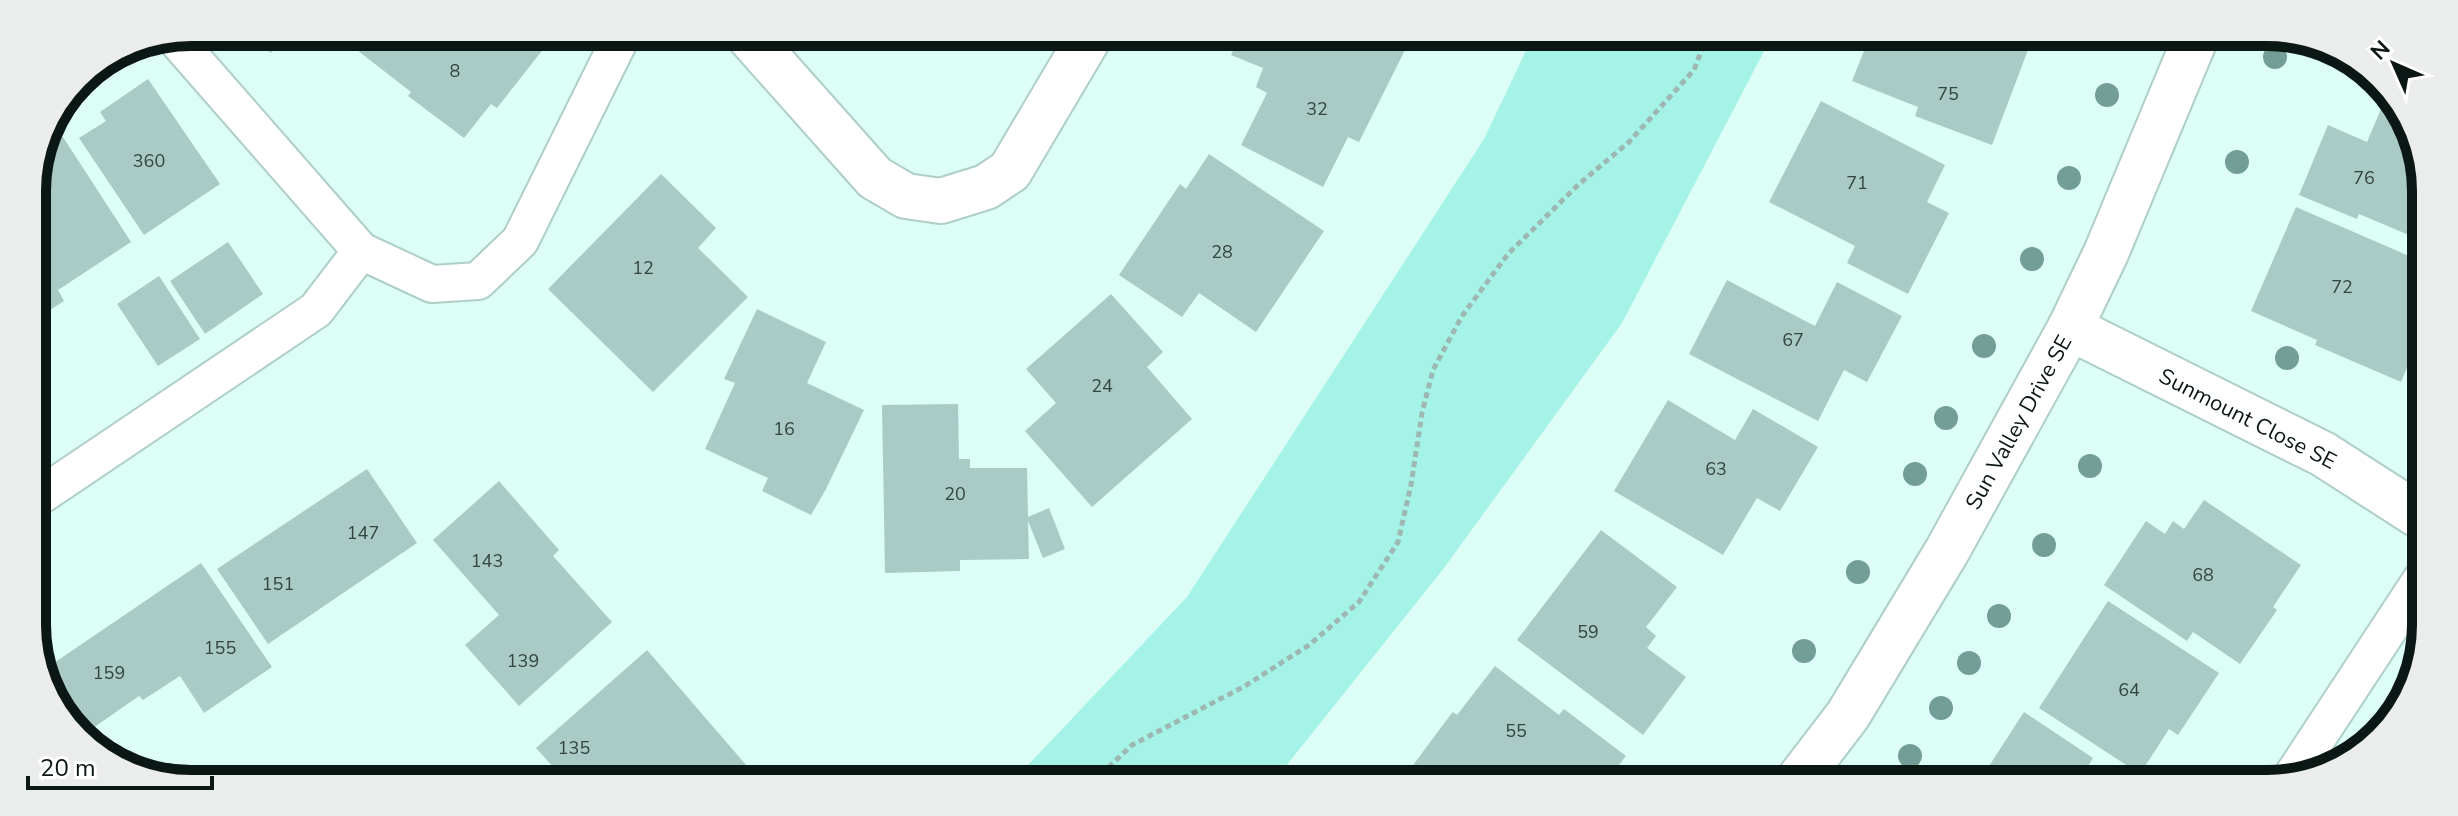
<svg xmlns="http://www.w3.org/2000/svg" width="2458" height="816" viewBox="0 0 2458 816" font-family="'Nunito Sans',sans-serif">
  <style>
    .green { fill: #a5f3e6 }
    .building { fill: #aacbc5 }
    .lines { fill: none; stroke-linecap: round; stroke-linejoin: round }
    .lane-casing { stroke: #aecec8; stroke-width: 40 }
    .street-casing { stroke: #aecec8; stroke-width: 48 }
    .path { stroke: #9db8b3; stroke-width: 5; stroke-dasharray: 6 4; stroke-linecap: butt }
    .lane { stroke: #fff; stroke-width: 36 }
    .street { stroke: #fff; stroke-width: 44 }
    .tree { fill: #739e97 }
    .labels { text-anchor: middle; stroke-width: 8; stroke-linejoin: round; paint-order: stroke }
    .number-label { font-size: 18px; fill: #334441 }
    .street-label { font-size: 22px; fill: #0b1715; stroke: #fff }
    .rim { fill: none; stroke: #0b1715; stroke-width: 10 }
  </style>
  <rect width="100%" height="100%" fill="#dcfef7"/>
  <!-- green -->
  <path class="green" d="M1533 36H1772L1622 323 1444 568 1274 781H1013L1187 597 1484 139Z"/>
  <!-- building -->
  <g class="building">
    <path d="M244 32H287L271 53Z"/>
    <path d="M371 32 394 33H556L497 108 491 104 464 138 408 96 411 92 357 50Z"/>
    <path d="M1241 35H1386L1407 46 1359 142 1348 137 1323 187 1241 145 1267 93 1256 87 1263 68 1231 55Z"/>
    <path d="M1870 36 1992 37 2028 50 1992 145 1915 116 1918 107 1852 81Z"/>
    <path d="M148 79 220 184 144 235 79 138 106 121 100 112Z"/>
    <path d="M2389 90 2423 160V241L2359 214 2357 219 2299 195 2328 125 2367 142Z"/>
    <path d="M1821 101 1945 165 1927 202 1949 213 1908 294 1847 263 1855 246 1769 202Z"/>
    <path d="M63 137 131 242 58 290 64 301 33 321 32 181 39 153Z"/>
    <path d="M1209 154 1324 231 1256 332 1199 293 1182 317 1119 275 1180 184 1186 189Z"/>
    <path d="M661 174 716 228 698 248 748 297 653 392 548 289Z"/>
    <path d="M2296 207 2423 262 2422 331 2401 382 2315 345 2317 340 2251 311Z"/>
    <path d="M228 242 263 294 205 334 170 281Z"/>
    <path d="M159 276 200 339 158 366 117 304Z"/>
    <path d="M1727 280 1815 326 1837 282 1902 316 1867 382 1844 370 1818 421 1689 354Z"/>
    <path d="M1111 294 1163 352 1147 367 1192 419 1092 507 1025 431 1056 403 1026 369Z"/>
    <path d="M757 309 826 342 807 383 864 410 826 489 811 515 762 491 768 478 705 449 735 383 724 379Z"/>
    <path d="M1668 400 1735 440 1753 409 1818 447 1780 511 1757 498 1723 555 1614 491Z"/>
    <path d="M958 404 959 459H970V468H1027L1028 517 1049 508 1065 549 1043 558 1028 521 1029 559 960 560V571L885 573 882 405Z"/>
    <path d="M367 469 417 543 268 644 217 569Z"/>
    <path d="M499 481 559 550 553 556 612 622 519 706 465 645 499 615 433 540Z"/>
    <path d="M2204 500 2301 565 2273 607 2277 610 2240 664 2193 632 2187 641 2104 585 2146 521 2165 534 2173 521 2184 529Z"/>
    <path d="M1601 530 1677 587 1646 627 1656 636 1647 648 1686 677 1643 735 1517 640Z"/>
    <path d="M201 563 272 667 204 713 180 676 143 700 139 696 83 735 42 671Z"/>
    <path d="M2108 601 2219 673 2178 735 2169 729 2140 774 2039 708Z"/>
    <path d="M647 650 759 780 640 778 612 780 600 767 587 780 564 779 536 748Z"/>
    <path d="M1495 666 1559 715 1564 709 1626 756 1606 782H1528L1521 777 1518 782H1421L1408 772 1451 714 1453 712 1457 715Z"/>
    <path d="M2024 712 2093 758 2084 773 2100 783H1978Z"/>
  </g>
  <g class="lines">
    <defs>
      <g id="lane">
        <path d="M173 36 361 251 432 284 478 281 520 241 623 33"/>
        <path d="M34 500 316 310 361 251"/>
        <path d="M2291 778 2421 580"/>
      </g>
      <g id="street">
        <path d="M746 33 875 178 906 196 941 201 986 187 1010 171 1091 34"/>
        <path d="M2070 328 2323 454 2421 517"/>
        <path d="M1796 783 1848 715 1947 551 2070 328 2106 253 2196 37"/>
      </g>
    </defs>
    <!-- lane casing -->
    <use href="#lane" class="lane-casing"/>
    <!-- street casing -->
    <use href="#street" class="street-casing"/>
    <!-- path -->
    <path class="path" d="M1094 781 1132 745 1245 686 1309 645 1359 602 1398 542 1411 485 1422 413 1433 370 1462 316 1508 254 1579 184 1629 142 1694 70 1707 36"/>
    <!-- lane -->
    <use href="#lane" class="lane"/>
    <!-- street -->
    <use href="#street" class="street"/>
  </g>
  <!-- trees -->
  <g class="tree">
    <circle cx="2275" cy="57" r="12"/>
    <circle cx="2107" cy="95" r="12"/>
    <circle cx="2237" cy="162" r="12"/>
    <circle cx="2069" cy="178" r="12"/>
    <circle cx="2032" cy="259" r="12"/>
    <circle cx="1984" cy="346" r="12"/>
    <circle cx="2287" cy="358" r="12"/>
    <circle cx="1946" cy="418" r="12"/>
    <circle cx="2090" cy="466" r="12"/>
    <circle cx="1915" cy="474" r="12"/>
    <circle cx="2044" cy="545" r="12"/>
    <circle cx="1858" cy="572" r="12"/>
    <circle cx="1999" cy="616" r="12"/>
    <circle cx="1804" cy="651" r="12"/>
    <circle cx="1969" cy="663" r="12"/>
    <circle cx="1941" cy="708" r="12"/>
    <circle cx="1910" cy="756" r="12"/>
  </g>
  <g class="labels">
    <!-- number labels -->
    <g class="number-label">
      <text x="455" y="77">8</text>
      <text x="1948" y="100">75</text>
      <text x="1317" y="115">32</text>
      <text x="149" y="167">360</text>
      <text x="2364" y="184">76</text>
      <text x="1857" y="189">71</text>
      <text x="1222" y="258">28</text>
      <text x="643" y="274">12</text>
      <text x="2342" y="293">72</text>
      <text x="1793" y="346">67</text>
      <text x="1102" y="392">24</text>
      <text x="784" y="435">16</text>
      <text x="1716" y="475">63</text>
      <text x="955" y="500">20</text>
      <text x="363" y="539">147</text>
      <text x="487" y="567">143</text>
      <text x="2203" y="581">68</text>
      <text x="278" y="590">151</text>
      <text x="1588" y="638">59</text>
      <text x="220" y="654">155</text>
      <text x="523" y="667">139</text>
      <text x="109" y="679">159</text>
      <text x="2129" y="696">64</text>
      <text x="1516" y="737">55</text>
      <text x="574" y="754">135</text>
    </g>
    <!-- street labels -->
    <g class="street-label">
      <text transform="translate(2248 418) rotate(27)" y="8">Sunmount Close SE</text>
      <text transform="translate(2018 422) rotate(-61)" y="8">Sun Valley Drive SE</text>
    </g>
  </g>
  <!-- crop -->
  <path d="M0 0H2458V816H0ZM191 46H2267A145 145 0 0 1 2412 191V625A145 145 0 0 1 2267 770H191A145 145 0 0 1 46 625V191A145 145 0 0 1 191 46Z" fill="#ebecec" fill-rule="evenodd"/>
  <path class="rim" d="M191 46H2267A145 145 0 0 1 2412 191V625A145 145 0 0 1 2267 770H191A145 145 0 0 1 46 625V191A145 145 0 0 1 191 46Z"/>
  <!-- north arrow -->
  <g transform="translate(2394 64) rotate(315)" stroke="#ffffff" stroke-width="6" paint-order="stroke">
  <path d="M0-6L14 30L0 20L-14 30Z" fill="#0b1715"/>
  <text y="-12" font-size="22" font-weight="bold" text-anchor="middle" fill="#0b1715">N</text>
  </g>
  <!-- scale -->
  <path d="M28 776v12h184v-12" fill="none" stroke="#0b1715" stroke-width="4"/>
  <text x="40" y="776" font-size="24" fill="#0b1715" stroke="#ffffff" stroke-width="6" paint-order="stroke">20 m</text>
</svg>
